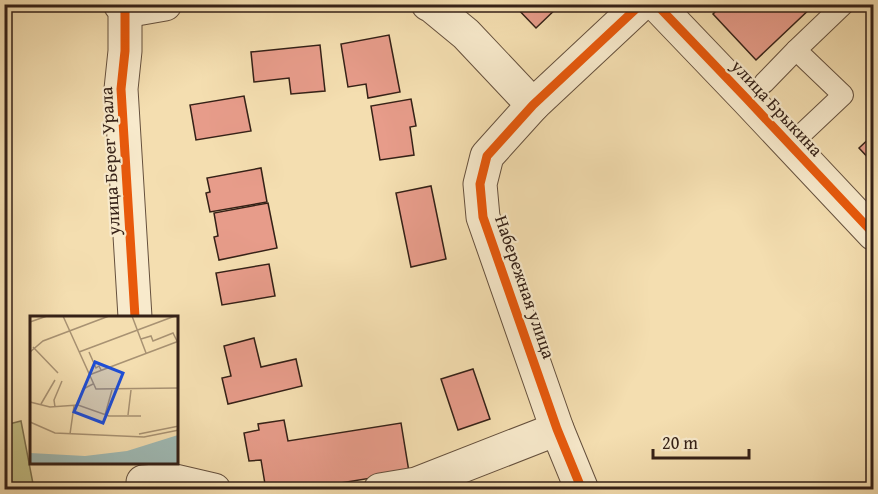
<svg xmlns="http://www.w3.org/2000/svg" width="878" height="494" viewBox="0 0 878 494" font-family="'Gentium Book Plus',serif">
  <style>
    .green { fill: #c3bf86; stroke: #7c704e; stroke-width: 1.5 }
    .building { fill: #e79c8a; stroke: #352117; stroke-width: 1.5 }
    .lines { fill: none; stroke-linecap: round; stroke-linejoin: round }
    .service-casing { stroke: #65503d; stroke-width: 22 }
    .minor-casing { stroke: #65503d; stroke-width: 35 }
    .service { stroke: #f8eacc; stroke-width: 20 }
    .minor { stroke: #f8eacc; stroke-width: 33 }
    .cycleway-casing { stroke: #f8eacc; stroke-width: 13 }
    .cycleway { stroke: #e8590c; stroke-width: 9 }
    .labels { text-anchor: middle; stroke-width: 4.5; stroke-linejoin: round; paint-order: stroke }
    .street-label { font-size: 18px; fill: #352117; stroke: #f8eacc }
    .inset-road { fill: none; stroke: #a89273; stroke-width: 1.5 }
    .view { fill: #1d4ed8; fill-opacity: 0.15; stroke: #1d4ed8; stroke-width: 3 }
    .inset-edge { fill: none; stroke: #352117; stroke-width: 3 }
  </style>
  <rect width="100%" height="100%" fill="#f4deb0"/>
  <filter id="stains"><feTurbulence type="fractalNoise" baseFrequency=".00333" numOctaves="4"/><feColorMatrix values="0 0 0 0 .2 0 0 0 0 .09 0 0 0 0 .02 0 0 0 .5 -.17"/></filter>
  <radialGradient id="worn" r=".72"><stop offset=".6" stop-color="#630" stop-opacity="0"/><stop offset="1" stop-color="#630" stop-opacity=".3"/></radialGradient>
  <!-- green -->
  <path class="green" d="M21 421 34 489H5V425Z"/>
  <!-- building -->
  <g class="building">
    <path d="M513 4H561L536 28Z"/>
    <path d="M723 4H815L756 60 713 14Z"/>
    <path d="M389 35 400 92 368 98 366 84 348 87 341 44Z"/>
    <path d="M320 45 325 91 291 94 289 78 254 82 251 52Z"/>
    <path d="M244 96 251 131 196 140 190 105Z"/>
    <path d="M411 99 416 126 410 127 414 155 380 160 371 106Z"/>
    <path d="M874 134V164L859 148Z"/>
    <path d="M261 168 267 202 210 212 206 193 210 192 207 178Z"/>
    <path d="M431 186 446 259 411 267 396 193Z"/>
    <path d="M268 203 277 248 219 260 214 237 218 236 214 213Z"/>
    <path d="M269 264 275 296 222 305 216 273Z"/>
    <path d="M254 338 261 367 296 359 302 386 228 404 222 378 231 376 224 346Z"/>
    <path d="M473 369 490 419 458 430 441 379Z"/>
    <path d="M284 420 288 441 401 423 409 472 297 490H266L261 460 249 461 244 433 259 430 258 424Z"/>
  </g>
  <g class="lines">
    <defs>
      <g id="service">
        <path d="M764 83 796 50"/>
        <path d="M790 145 843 95 796 50 844 4"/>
      </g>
      <g id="minor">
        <path d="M120 4 125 11V51L121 89 135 317"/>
        <path d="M428 4 432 6 466 34 533 105"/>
        <path d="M656 4 747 99 874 234"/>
        <path d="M125 11 165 4"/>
        <path d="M143 482 171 480 214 490"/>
        <path d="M380 490 416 484 557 429"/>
        <path d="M582 490 557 429 483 217 480 184 487 156 533 105 641 4"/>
      </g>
    </defs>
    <!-- service casing -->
    <use href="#service" class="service-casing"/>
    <!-- minor casing -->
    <use href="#minor" class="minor-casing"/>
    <!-- service -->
    <use href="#service" class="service"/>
    <!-- minor -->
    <use href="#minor" class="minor"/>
    <defs>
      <g id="cycleway">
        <path d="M120 4 125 11V51L121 89 135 317"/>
        <path d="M656 4 747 99 874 234"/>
        <path d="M582 490 557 429 483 217 480 184 487 156 533 105 641 4"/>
      </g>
    </defs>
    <!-- cycleway casing -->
    <use href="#cycleway" class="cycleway-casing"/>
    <!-- cycleway -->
    <use href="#cycleway" class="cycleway"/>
  </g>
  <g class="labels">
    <!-- street labels -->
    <g class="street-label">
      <text transform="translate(777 108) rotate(47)" y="6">улица Брыкина</text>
      <text transform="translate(110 161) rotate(-93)" y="6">улица Берег Урала</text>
      <text transform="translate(525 287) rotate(71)" y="6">Набережная улица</text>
    </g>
  </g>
  <!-- overview -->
  <g transform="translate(30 316)">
    <rect width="148" height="148" fill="#f4deb0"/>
    <path d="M148 119V148H0V137L55 140 97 135Z" fill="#9fbab5"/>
    <path class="inset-road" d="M33 0 66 73 149 72M102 0 116 37M0 6 17 0M111 23 121 20 123 25 143 17 147 25M3 31 28 57M0 36 13 25 79 0M49 36 145 0M59 36 66 52 69 50 71 54M59 59 149 25M0 86 20 91 48 89 79 100H111M11 88 25 64M48 89 53 73 63 68M25 91 24 84 32 65M75 99 82 74M98 99 101 74M0 106 25 117 114 121 149 114M40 118 44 90M109 118 149 110"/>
    <path class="view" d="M65 46 93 57 73 107 44 96Z"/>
    <rect width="148" height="148" class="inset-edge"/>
  </g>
  <!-- margin -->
  <rect width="878" height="494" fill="none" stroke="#f4deb0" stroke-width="24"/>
  <rect x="6" y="6" width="866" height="482" fill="none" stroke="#352117" stroke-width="3"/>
  <rect x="12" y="12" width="854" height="470" fill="none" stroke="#352117" stroke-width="1.5"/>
  <!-- scale -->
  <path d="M653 449v9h96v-9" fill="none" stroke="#352117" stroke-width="3"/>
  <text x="662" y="449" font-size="18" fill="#352117" stroke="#f8eacc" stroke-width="4.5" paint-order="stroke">20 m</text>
  <rect width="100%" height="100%" filter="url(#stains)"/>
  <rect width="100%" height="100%" fill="url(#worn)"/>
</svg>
